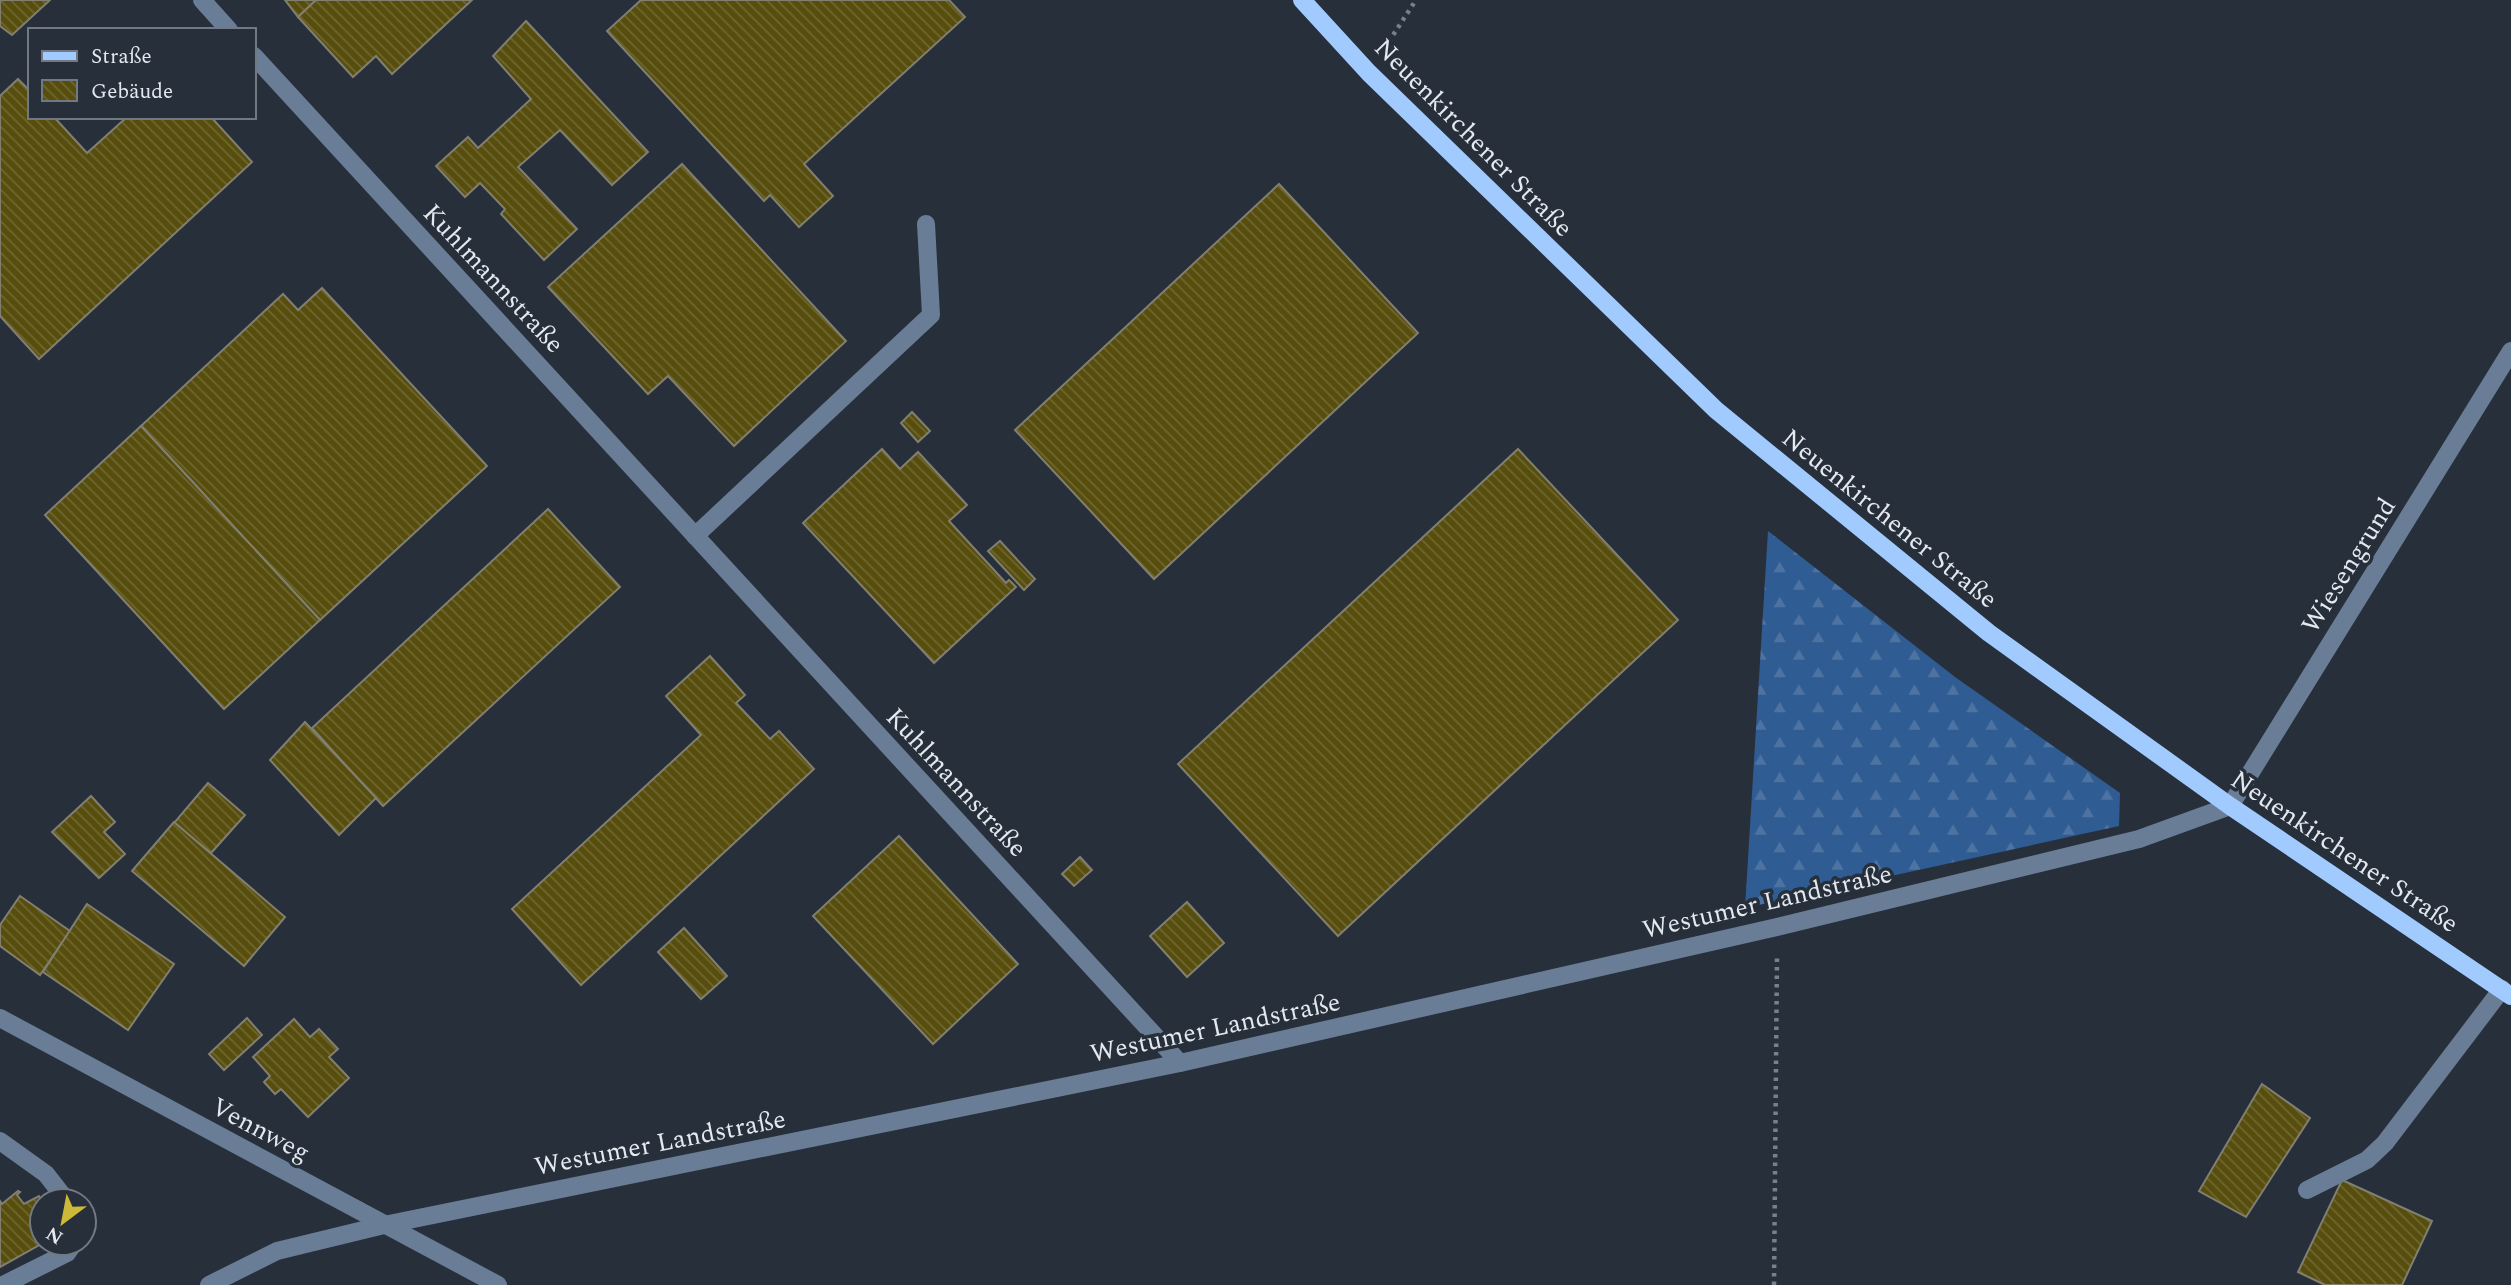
<svg xmlns="http://www.w3.org/2000/svg" width="2511" height="1285" viewBox="0 0 2511 1285" font-family="Spectral,serif">
  <style>
    .forest { fill: url(#forest-firs) }
    .building { fill: url(#building-back-hatch); stroke: #817f70; stroke-width: 2 }
    .lines { fill: none; stroke-linecap: round; stroke-linejoin: round }
    .path { stroke: #798089; stroke-width: 4.5; stroke-dasharray: 3.5 5; stroke-linecap: butt }
    .minor { stroke: #697d96; stroke-width: 18 }
    .major { stroke: #a1cafe; stroke-width: 18 }
    .labels { text-anchor: middle; stroke-width: 7; stroke-linejoin: round; paint-order: stroke }
    .street-label { font-size: 26px; fill: #e4e9f0; stroke: #272f3a }
  </style>
  <defs>
    <pattern id="forest-firs" width="22" height="20" patternUnits="userSpaceOnUse" patternTransform="scale(1.75)"><rect width="22" height="20" fill="#2f5c92"/><path d="M5 1l3.5 6h-7zM16 11l3.5 6h-7z" fill="#4d73a2"/></pattern>
    <pattern id="building-back-hatch" width="6" height="6" patternUnits="userSpaceOnUse" patternTransform="scale(1.75)"><rect width="6" height="6" fill="#574d0d"/><path d="M-1 5l2 2M0 0l6 6M5-1l2 2" fill="none" stroke="#6f6731"/></pattern>
  </defs>
  <rect width="100%" height="100%" fill="#272f3a"/>
  <!-- forest -->
  <path class="forest" d="M1768 531 1955 677 2120 793 2119 826 1745 908Z"/>
  <!-- building -->
  <g class="building">
    <path d="M0 0H50L12 35 0 26Z"/>
    <path d="M285 0H316L298 17Z"/>
    <path d="M316 0H472L392 74 376 56 353 77 298 17Z"/>
    <path d="M641 0H949L965 17 804 164 833 196 799 227 770 195 764 201 607 31Z"/>
    <path d="M526 21 648 152 612 185 560 130 518 167 577 229 544 260 501 214 505 209 480 183 465 197 436 166 468 137 478 148 531 99 493 56Z"/>
    <path d="M18 79 30 91V117H54L87 153 127 117H211L252 162 39 359 0 316V96Z"/>
    <path d="M682 164 846 341 734 446 668 376 648 394 548 287Z"/>
    <path d="M1279 184 1418 333 1154 579 1015 430Z"/>
    <path d="M322 288 487 466 320 620 141 426 283 294 298 310Z"/>
    <path d="M912 412 930 431 918 442 901 423Z"/>
    <path d="M141 426 320 620 224 709 45 515Z"/>
    <path d="M882 449 900 469 918 452 967 505 949 521 1006 583 1009 580 1016 587 934 663 803 523Z"/>
    <path d="M1518 449 1678 620 1338 936 1178 764Z"/>
    <path d="M548 509 620 587 383 806 312 728Z"/>
    <path d="M1000 541 1035 579 1024 590 988 551Z"/>
    <path d="M710 656 745 695 736 703 770 739 779 731 814 769 581 985 512 909 701 735 666 696Z"/>
    <path d="M305 722 376 798 339 835 270 760Z"/>
    <path d="M208 783 245 815 211 853 174 823Z"/>
    <path d="M91 796 115 822 104 832 125 854 99 878 52 832Z"/>
    <path d="M174 822 285 917 244 966 132 871Z"/>
    <path d="M899 836 1018 964 933 1044 813 916Z"/>
    <path d="M1080 857 1092 870 1074 886 1062 874Z"/>
    <path d="M20 896 70 931 40 975 0 946V925Z"/>
    <path d="M1187 902 1224 943 1187 977 1150 936Z"/>
    <path d="M87 904 174 964 128 1030 43 972Z"/>
    <path d="M684 928 727 976 701 999 658 952Z"/>
    <path d="M247 1018 262 1035 224 1070 209 1054Z"/>
    <path d="M294 1019 310 1037 319 1029 338 1049 329 1057 349 1078 308 1117 281 1089 275 1094 264 1082 270 1076 253 1057Z"/>
    <path d="M2262 1084 2310 1118 2246 1217 2199 1191Z"/>
    <path d="M2342 1180 2432 1221 2402 1285H2325L2298 1272Z"/>
    <path d="M18 1191 20 1192 17 1195 24 1204 39 1196 42 1202 43 1243 0 1267V1201L2 1204Z"/>
  </g>
  <g class="lines">
    <!-- path -->
    <g class="path">
      <path d="M1384 49 1416 0"/>
      <path d="M1774 1285 1777 957"/>
    </g>
    <!-- minor -->
    <g class="minor">
      <path d="M202 0 229 30"/>
      <path d="M254 56 1180 1063"/>
      <path d="M695 536 931 315 926 224"/>
      <path d="M0 1018 498 1285"/>
      <path d="M0 1141 46 1174 67 1201"/>
      <path d="M2307 1190 2367 1160 2385 1143 2502 989"/>
      <path d="M3 1285 67 1253 74 1243"/>
      <path d="M209 1285 277 1251 384 1225 1180 1063 1777 927 2139 839 2230 806 2511 351"/>
    </g>
    <!-- major -->
    <path class="major" d="M1302 0 1369 73 1716 410 1989 633 2230 806 2511 996"/>
  </g>
  <g class="labels">
    <!-- street labels -->
    <g class="street-label">
      <text transform="translate(1474 137) rotate(45)" y="9">Neuenkirchener Straße</text>
      <text transform="translate(494 278) rotate(47)" y="9">Kuhlmannstraße</text>
      <text transform="translate(1890 518) rotate(39)" y="9">Neuenkirchener Straße</text>
      <text transform="translate(2348 565) rotate(-58)" y="9">Wiesengrund</text>
      <text transform="translate(957 782) rotate(47)" y="9">Kuhlmannstraße</text>
      <text transform="translate(2345 851) rotate(34)" y="9">Neuenkirchener Straße</text>
      <text transform="translate(1767 901) rotate(-13)" y="9">Westumer Landstraße</text>
      <text transform="translate(1215 1027) rotate(-12)" y="9">Westumer Landstraße</text>
      <text transform="translate(261 1129) rotate(28)" y="9">Vennweg</text>
      <text transform="translate(660 1142) rotate(-11)" y="9">Westumer Landstraße</text>
    </g>
  </g>
  <!-- legend -->
  <rect x="28" y="28" width="228" height="91" fill="#272f3a" stroke="#737983" stroke-width="2"/>
  <rect x="42" y="51" width="35" height="10" fill="#a1cafe" stroke="#737983" stroke-width="2"/>
  <text x="91" y="63" font-size="21" fill="#e4e9f0">Straße</text>
  <rect x="42" y="80" width="35" height="21" fill="url(#building-back-hatch)" stroke="#737983" stroke-width="2"/>
  <text x="91" y="98" font-size="21" fill="#e4e9f0">Gebäude</text>
  <!-- north arrow -->
  <g transform="translate(63 1222) rotate(212)"><circle r="33" fill="#272f3a" stroke="#737983" stroke-width="2"/>
  <path d="M0-5L12 26L0 18L-12 26Z" fill="#cdb938"/>
  <text y="-10" font-size="19" font-weight="bold" text-anchor="middle" fill="#e4e9f0">N</text>
  </g>
</svg>
